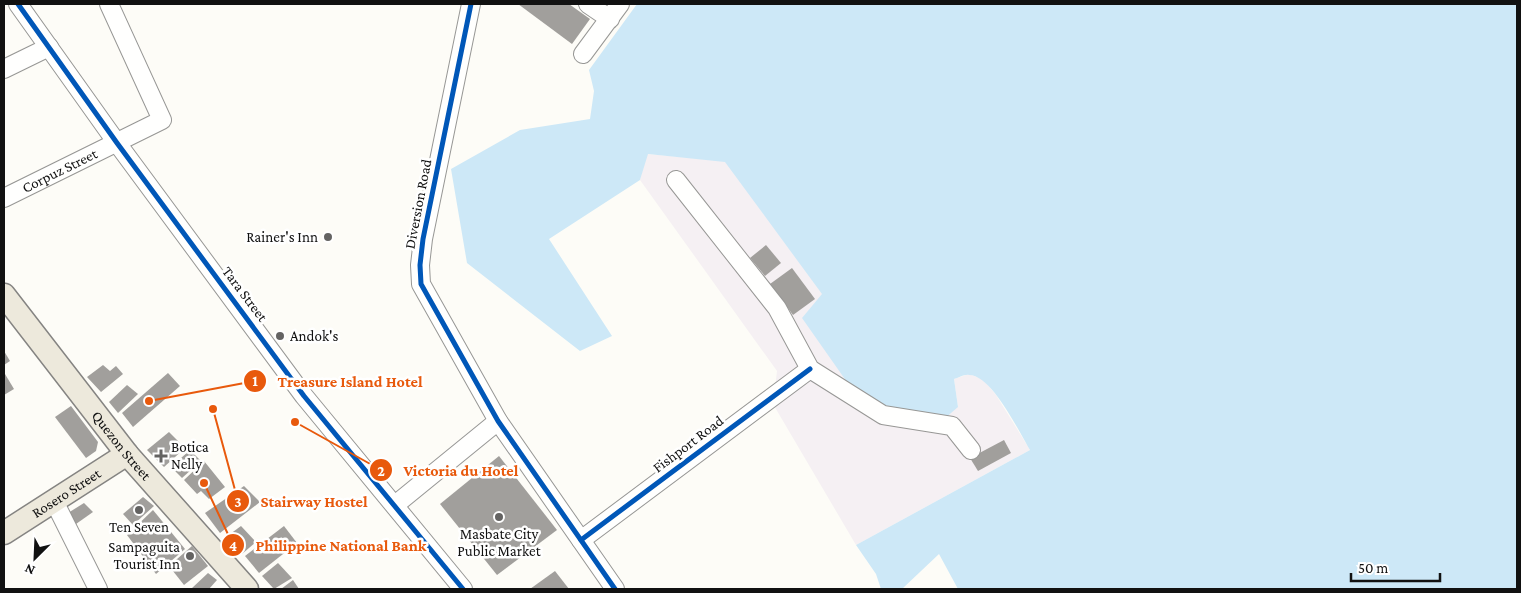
<svg xmlns="http://www.w3.org/2000/svg" width="1521" height="593" viewBox="0 0 1521 593" font-family="'Crimson Pro',serif">
  <style>
    .industrial { fill: #f5f0f3 }
    .water { fill: #cde8f7 }
    .building { fill: #a19f9c }
    .lines { fill: none; stroke-linecap: round; stroke-linejoin: round }
    .minor-casing { stroke: #979795; stroke-width: 20 }
    .major-casing { stroke: #858482; stroke-width: 25 }
    .minor { stroke: #fffffe; stroke-width: 18 }
    .major { stroke: #ede9dc; stroke-width: 22 }
    .cycleway-casing { stroke: #fff; stroke-width: 8 }
    .cycleway { stroke: #0057b8; stroke-width: 5 }
    .poi-dot { fill: #646362; stroke: #fff; stroke-width: 2 }
    .labels { text-anchor: middle; stroke-width: 5; stroke-linejoin: round; paint-order: stroke }
    .street-label { font-size: 15px; fill: #111; stroke: #fff }
    .poi-label { font-size: 15px; fill: #111; stroke: #fff; text-anchor: end }
    .leader { fill: none; stroke: #e8590c; stroke-width: 2 }
    .callout-dot { fill: #e8590c; stroke: #fff; stroke-width: 2 }
    .mark-label { font-size: 15px; text-anchor: middle; font-weight: bold; fill: #fff }
    .callout-label { font-size: 16px; text-anchor: middle; font-weight: bold; fill: #e8590c; stroke: #fff; stroke-width: 5; stroke-linejoin: round; paint-order: stroke }
  </style>
  <rect width="100%" height="100%" fill="#fdfcf7"/>
  <!-- industrial -->
  <path class="industrial" d="M647 154 725 161 823 294 958 407 954 379 969 374 983 379 996 395 1030 450 856 545 773 404 777 371 640 180Z"/>
  <!-- water -->
  <path class="water" d="M637 4H1517V589H958L939 554 902 589H881L876 574 856 545 1030 450C1019 432 992 375 969 375 965 374 958 378 954 379L958 407 944 419 890 414 849 385 802 318 822 294 725 162 648 154 640 180 549 239 612 336 580 351 467 263 451 169 520 130 590 119 594 91 589 70Z"/>
  <!-- building -->
  <g class="building">
    <path d="M518 4H569L590 19 572 44Z"/>
    <path d="M766 245 781 263 765 276 750 258Z"/>
    <path d="M792 268 815 299 793 315 770 284Z"/>
    <path d="M4 351 10 361 4 365Z"/>
    <path d="M103 365 110 371 116 366 123 374 101 392 87 377Z"/>
    <path d="M168 373 180 386 133 427 122 413Z"/>
    <path d="M5 374 14 389 4 395V375Z"/>
    <path d="M127 385 138 394 118 413 109 402Z"/>
    <path d="M71 406 98 442 96 451 86 458 55 417Z"/>
    <path d="M169 432 185 448 164 467 147 450Z"/>
    <path d="M1004 440 1011 453 978 471 970 458Z"/>
    <path d="M190 450 201 461 182 478 171 467Z"/>
    <path d="M499 456 557 530 497 575 440 504Z"/>
    <path d="M204 461 225 487 209 499 201 491 197 494 184 480Z"/>
    <path d="M244 486 260 502 220 533 205 513Z"/>
    <path d="M143 497 154 506 133 525 123 514Z"/>
    <path d="M84 503 93 512 76 524 68 513Z"/>
    <path d="M153 510 185 549 156 574 127 535Z"/>
    <path d="M241 526 256 542 242 554 226 537Z"/>
    <path d="M284 526 297 543 259 573 245 556Z"/>
    <path d="M192 546 208 566 184 585 169 566Z"/>
    <path d="M278 563 292 578 274 589 262 576Z"/>
    <path d="M555 571 569 589H530Z"/>
    <path d="M208 573 217 580 209 589H191Z"/>
    <path d="M293 580 299 589H281Z"/>
  </g>
  <g class="lines">
    <defs>
      <g id="minor">
        <path d="M18 4 117 143 304 396 463 589"/>
        <path d="M471 4 423 239 420 265 421 284 498 421 615 589"/>
        <path d="M588 4 610 19"/>
        <path d="M583 54 620 4"/>
        <path d="M4 69 49 47"/>
        <path d="M676 180 777 308 810 369 883 415 952 426 971 450"/>
        <path id="s1" d="M4 198 162 120 109 4"/>
        <path d="M54 501 98 589"/>
        <path d="M395 505 498 421"/>
        <path d="M581 540 810 369"/>
      </g>
      <g id="major">
        <path id="s2" d="M4 295 127 454 247 589"/>
        <path id="s3" d="M4 533 127 454"/>
      </g>
    </defs>
    <!-- minor casing -->
    <use href="#minor" class="minor-casing"/>
    <!-- major casing -->
    <use href="#major" class="major-casing"/>
    <!-- minor -->
    <use href="#minor" class="minor"/>
    <!-- major -->
    <use href="#major" class="major"/>
    <defs>
      <g id="cycleway">
        <path d="M18 4 117 143 304 396 463 589"/>
        <path d="M471 4 423 239 420 265 421 284 498 421 615 589"/>
        <path d="M581 540 810 369"/>
      </g>
    </defs>
    <!-- cycleway casing -->
    <use href="#cycleway" class="cycleway-casing"/>
    <!-- cycleway -->
    <use href="#cycleway" class="cycleway"/>
  </g>
  <!-- markers -->
  <g class="poi-dot">
    <circle cx="328" cy="237" r="5"/>
    <circle cx="280" cy="336" r="5"/>
    <path d="M158.5 448.5h5v5h5v5h-5v5h-5v-5h-5v-5h5z"/>
    <circle cx="139" cy="510" r="5"/>
    <circle cx="499" cy="517" r="5"/>
    <circle cx="190" cy="556" r="5"/>
  </g>
  <g class="labels">
    <!-- street labels -->
    <g class="street-label">
      <text dy="5" stroke="none"><textPath href="#s1" startOffset="62">Corpuz Street</textPath></text>
      <text transform="translate(418 204) rotate(-79)" y="5">Diversion Road</text>
      <text transform="translate(245 294) rotate(53)" y="5">Tara Street</text>
      <text transform="translate(688 444) rotate(-37)" y="5">Fishport Road</text>
      <text dy="5" stroke="none"><textPath href="#s2" startOffset="191">Quezon Street</textPath></text>
      <text dy="5" stroke="none"><textPath href="#s3" startOffset="74">Rosero Street</textPath></text>
    </g>
    <!-- poi labels -->
    <g class="poi-label">
      <text x="318" y="242">Rainer's Inn</text>
      <text x="290" y="341" text-anchor="start">Andok's</text>
      <text x="171" y="452" text-anchor="start">Botica<tspan x="171" dy="17">Nelly</tspan></text>
      <text x="139" y="532" text-anchor="middle">Ten Seven</text>
      <text x="499" y="539" text-anchor="middle">Masbate City<tspan x="499" dy="17">Public Market</tspan></text>
      <text x="180" y="552">Sampaguita<tspan x="180" dy="17">Tourist Inn</tspan></text>
    </g>
  </g>
  <!-- callouts -->
  <path class="leader" d="M149 401L255 381M295 422L381 470M213 409L238 501M204 483L233 545"/>
  <g class="callout-dot">
    <circle cx="149" cy="401" r="5"/>
    <circle cx="295" cy="422" r="5"/>
    <circle cx="213" cy="409" r="5"/>
    <circle cx="204" cy="483" r="5"/>
    <circle cx="255" cy="381" r="12"/>
    <circle cx="381" cy="470" r="12"/>
    <circle cx="238" cy="501" r="12"/>
    <circle cx="233" cy="545" r="12"/>
  </g>
  <g class="mark-label">
    <text x="255" y="386">1</text>
    <text x="381" y="476">2</text>
    <text x="238" y="507">3</text>
    <text x="233" y="551">4</text>
  </g>
  <g class="callout-label">
    <text x="350" y="387">Treasure Island Hotel</text>
    <text x="461" y="476">Victoria du Hotel</text>
    <text x="314" y="507">Stairway Hostel</text>
    <text x="341" y="551">Philippine National Bank</text>
  </g>
  <!-- border -->
  <rect width="1521" height="593" fill="none" stroke="#111111" stroke-width="10"/>
  <!-- north arrow -->
  <g transform="translate(35 558) rotate(204)" stroke="#ffffff" stroke-width="4" paint-order="stroke">
  <path d="M0-4L9 19L0 12L-9 19Z" fill="#111111"/>
  <text y="-8" font-size="14" font-weight="bold" text-anchor="middle" fill="#111111">N</text>
  </g>
  <!-- scale -->
  <path d="M1351 573v8h89v-8" fill="none" stroke="#111111" stroke-width="2.5"/>
  <text x="1358" y="573" font-size="15" fill="#111111" stroke="#ffffff" stroke-width="4" paint-order="stroke">50 m</text>
</svg>
